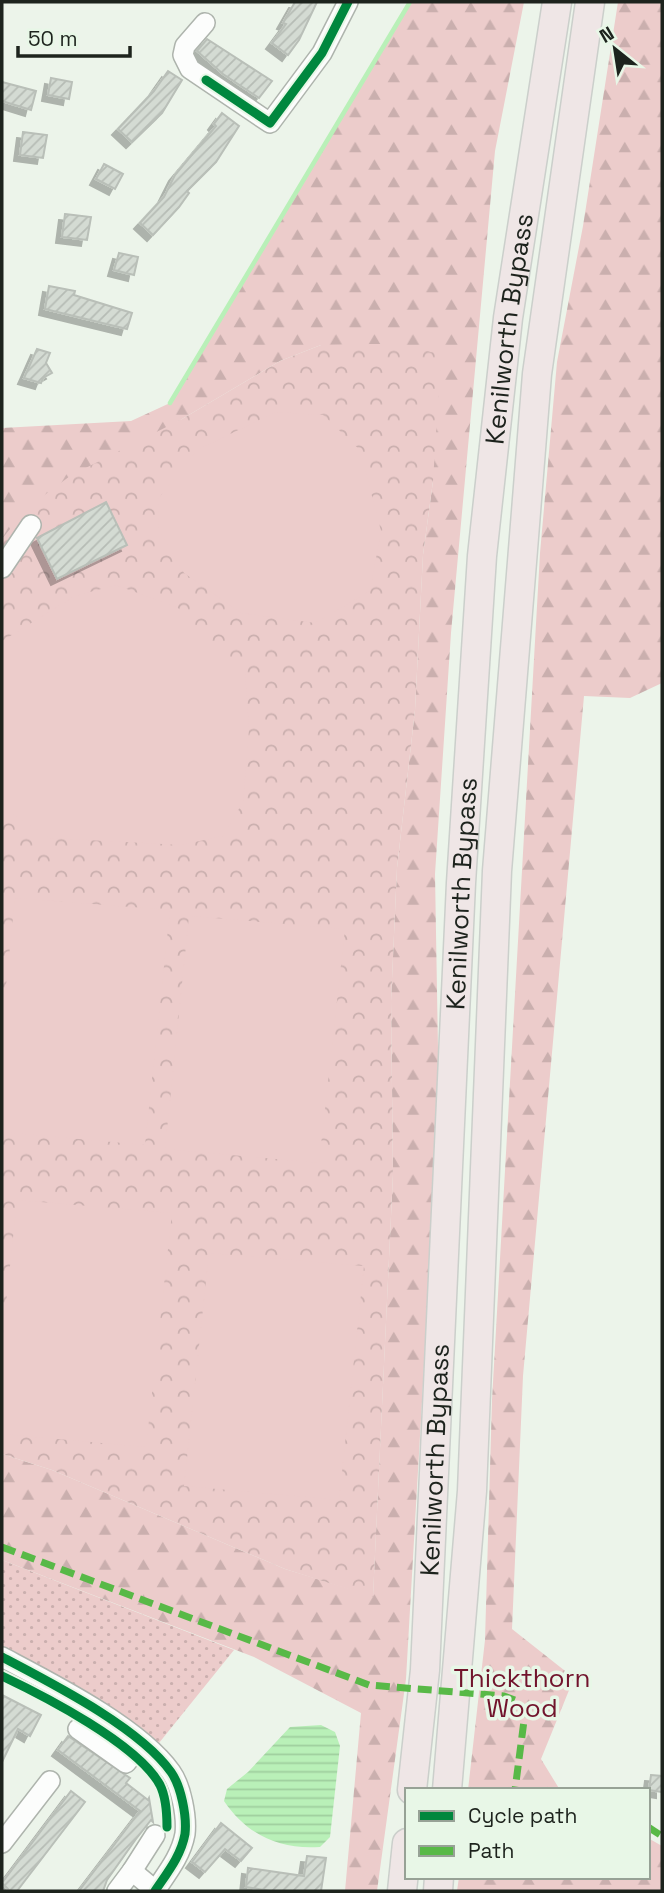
<svg xmlns="http://www.w3.org/2000/svg" width="664" height="1893" viewBox="0 0 664 1893" font-family="'Space Grotesk',sans-serif">
  <style>
    .grass { fill: url(#grass-dots) }
    .forest { fill: url(#forest-firs) }
    .park { fill: url(#park-crowns) }
    .pitch { fill: #eccccb }
    .water { fill: url(#water-rules) }
    .lines { fill: none; stroke-linecap: round; stroke-linejoin: round }
    .stream { stroke: #b9f0b8; stroke-width: 4.5 }
    .building { fill: url(#building-hatch); stroke: #b9bfb8; stroke-width: 2; filter: url(#shadow) }
    .minor-casing { stroke: #aeb4ad; stroke-width: 22 }
    .highway-casing { stroke: #cbcfcb; stroke-width: 31 }
    .minor { stroke: #fcfdfc; stroke-width: 19 }
    .highway { stroke: #efe6e6; stroke-width: 28 }
    .quiet { stroke: #58b947; stroke-width: 7; stroke-dasharray: 14 7; stroke-linecap: butt }
    .cycleway-casing { stroke: #e8f7e7; stroke-width: 13 }
    .cycleway { stroke: #00873e; stroke-width: 9 }
    .labels { text-anchor: middle; stroke-width: 7; stroke-linejoin: round; paint-order: stroke }
    .street-label { font-size: 26px; fill: #1d231d; stroke: #e8f7e7 }
    .park-label { font-size: 26px; fill: #71142c; stroke: #e8f7e7 }
  </style>
  <defs>
    <pattern id="grass-dots" width="8" height="8" patternUnits="userSpaceOnUse" patternTransform="scale(1.75)"><rect width="8" height="8" fill="#eccccb"/><path d="M2 2h.1M6 6h.1" fill="none" stroke="#caafae" stroke-width="1.8" stroke-linecap="round"/></pattern>
    <pattern id="forest-firs" width="22" height="20" patternUnits="userSpaceOnUse" patternTransform="scale(1.75)"><rect width="22" height="20" fill="#eccccb"/><path d="M5 1l3.5 6h-7zM16 11l3.5 6h-7z" fill="#caafae"/></pattern>
    <pattern id="park-crowns" width="20" height="18" patternUnits="userSpaceOnUse" patternTransform="scale(1.75)"><rect width="20" height="18" fill="#eccccb"/><path d="M2 6a3 3 0 1 1 6 0M12 15a3 3 0 1 1 6 0" fill="none" stroke="#caafae"/></pattern>
    <pattern id="water-rules" width="6" height="5" patternUnits="userSpaceOnUse" patternTransform="scale(1.75)"><rect width="6" height="5" fill="#b9f0b8"/><path d="M0 2.5h6" fill="none" stroke="#9fce9e"/></pattern>
    <pattern id="building-hatch" width="6" height="6" patternUnits="userSpaceOnUse" patternTransform="scale(1.75)"><rect width="6" height="6" fill="#d4dbd3"/><path d="M-1 1l2-2M0 6l6-6M5 7l2-2" fill="none" stroke="#b6bcb5"/></pattern>
    <filter id="shadow"><feDropShadow dx="-6" dy="6" stdDeviation="0" flood-color="#0004"/></filter>
  </defs>
  <rect width="100%" height="100%" fill="#ecf4ea"/>
  <!-- grass -->
  <path class="grass" d="M2 1560 234 1650 159 1743 92 1697 2 1647Z"/>
  <!-- forest -->
  <g class="forest">
    <path d="M410 2H524L495 151 451 633 435 874 439 1106 406 1679 377 1891H345L361 1713 254 1657 2 1560V1454L52 1470 285 1569 373 1596 393 1174 391 1001 397 868 415 710 423 555 433 481 384 345H321L280 361 182 419 2 539V428L131 421 170 403Z"/>
    <path d="M618 2H662V683L630 698 584 696 523 1376 512 1629 574 1678 541 1759 560 1790H468L485 1640 492 1400 540 553 557 362 583 226Z"/>
    <path d="M648 1838 662 1846V1891H457L459 1877H648Z"/>
  </g>
  <!-- park -->
  <path class="park" d="M321 345C359 345 406 339 441 356L433 481 423 555 415 710 397 868 391 1001 393 1174 373 1597 285 1569 52 1470 2 1454V539L26 509 70 476 182 419 280 361Z"/>
  <!-- pitch -->
  <g class="pitch">
    <path d="M276 412 323 415 360 450 381 531 370 591 315 623 241 613 184 573 159 530 158 499 197 450Z"/>
    <path d="M116 585 178 608 245 673 249 729 243 802 223 836 181 845 50 838 11 813 2 803V641L75 596Z"/>
    <path d="M15 898 170 910 145 1145 2 1132V1025Z"/>
    <path d="M189 916 345 929 319 1163 165 1149Z"/>
    <path d="M17 1200 172 1213 146 1447 2 1434V1342Z"/>
    <path d="M209 1253 364 1266 339 1500 184 1486Z"/>
  </g>
  <!-- water -->
  <path class="water" d="M321 1725 335 1732 340 1746 330 1837 320 1847C280 1850 247 1835 224 1801L227 1789 248 1772 290 1727Z"/>
  <g class="lines">
    <!-- stream -->
    <path class="stream" d="M170 403 410 2"/>
  </g>
  <!-- building -->
  <g class="building">
    <path d="M295 2H317L299 40 288 55 272 43 286 24 283 23Z"/>
    <path d="M207 39 272 81 259 98 223 74 197 51Z"/>
    <path d="M168 71 182 80 162 113 132 142 118 129 154 91Z"/>
    <path d="M51 78 72 82 69 99 48 95Z"/>
    <path d="M2 82 36 91 31 110 2 101Z"/>
    <path d="M222 113 239 126 216 162 187 191 189 193 179 207 153 235 140 223 164 197 175 175 216 126 214 124Z"/>
    <path d="M23 132 47 135 43 158 20 155Z"/>
    <path d="M104 164 123 174 115 189 96 179Z"/>
    <path d="M65 214 91 217 87 240 62 237Z"/>
    <path d="M119 253 138 257 134 275 114 270Z"/>
    <path d="M49 286 75 291 74 295 132 313 127 329 45 309Z"/>
    <path d="M37 349 50 353 46 363 52 373 43 378 41 383 24 378Z"/>
    <path d="M106 502 127 545 57 579 37 538Z"/>
    <path d="M2 1695 41 1715 30 1736 18 1729 2 1762Z"/>
    <path d="M68 1736 130 1778 126 1783 148 1800 149 1798 153 1822 151 1820 136 1839 107 1880 103 1891H79L140 1811 58 1750Z"/>
    <path d="M651 1775 662 1776V1792L649 1790Z"/>
    <path d="M71 1791 85 1802 17 1891H10L2 1883Z"/>
    <path d="M221 1823 252 1848 241 1861 225 1849 205 1872 192 1862Z"/>
    <path d="M307 1856 326 1858 321 1891H270L246 1887 248 1868 304 1876Z"/>
  </g>
  <g class="lines">
    <defs>
      <g id="minor">
        <path d="M205 23 185 46 183 55 190 69 270 123 322 53 348 2"/>
        <path d="M2 568 31 525"/>
        <path d="M2 1657C51 1683 139 1727 171 1772 181 1786 187 1816 185 1834 181 1856 167 1873 155 1891"/>
        <path d="M78 1729 126 1763 142 1743"/>
        <path d="M2 1843 50 1781"/>
        <path d="M132 1871 155 1835"/>
        <path d="M117 1891 132 1871 156 1891"/>
      </g>
      <g id="highway">
        <path id="s1" d="M412 1790 425 1670 461 883 482 556 508 318 557 2"/>
        <path d="M447 1790 472 1491 497 871 522 562 537 374 590 2"/>
        <path d="M402 1891 407 1843"/>
        <path d="M438 1891 439 1877"/>
      </g>
    </defs>
    <!-- minor casing -->
    <use href="#minor" class="minor-casing"/>
    <!-- highway casing -->
    <use href="#highway" class="highway-casing"/>
    <!-- minor -->
    <use href="#minor" class="minor"/>
    <!-- highway -->
    <use href="#highway" class="highway"/>
    <!-- quiet -->
    <g class="quiet">
      <path d="M2 1547 369 1685 504 1696 517 1701 525 1713 515 1790"/>
      <path d="M648 1827 662 1836"/>
    </g>
    <defs>
      <g id="cycleway">
        <path d="M206 80 270 123 322 53 348 2"/>
        <path d="M2 1657C51 1683 139 1727 171 1772 181 1786 187 1816 185 1834 181 1856 167 1873 155 1891"/>
        <path d="M2 1676C44 1696 138 1744 160 1785 166 1797 167 1813 167 1827"/>
      </g>
    </defs>
    <!-- cycleway casing -->
    <use href="#cycleway" class="cycleway-casing"/>
    <!-- cycleway -->
    <use href="#cycleway" class="cycleway"/>
  </g>
  <g class="labels">
    <!-- street labels -->
    <g class="street-label">
      <text dy="9" stroke="none"><textPath href="#s1" startOffset="1465">Kenilworth Bypass</textPath></text>
      <text dy="9" stroke="none"><textPath href="#s1" startOffset="898">Kenilworth Bypass</textPath></text>
      <text dy="9" stroke="none"><textPath href="#s1" startOffset="331">Kenilworth Bypass</textPath></text>
    </g>
    <!-- park labels -->
    <g class="park-label">
      <text x="522" y="1687">Thickthorn<tspan x="522" dy="30">Wood</tspan></text>
    </g>
  </g>
  <!-- border -->
  <rect width="664" height="1893" fill="none" stroke="#1d231d" stroke-width="7"/>
  <!-- legend -->
  <rect x="405" y="1788" width="245" height="91" fill="#e8f7e7" stroke="#97a296" stroke-width="2"/>
  <rect x="419" y="1811" width="35" height="10" fill="#00873e" stroke="#97a296" stroke-width="2"/>
  <text x="468" y="1823" font-size="21" fill="#1d231d">Cycle path</text>
  <rect x="419" y="1846" width="35" height="10" fill="#58b947" stroke="#97a296" stroke-width="2"/>
  <text x="468" y="1858" font-size="21" fill="#1d231d">Path</text>
  <!-- north arrow -->
  <g transform="translate(615 49) rotate(330)" stroke="#e8f7e7" stroke-width="5" paint-order="stroke">
  <path d="M0-5L12 26L0 18L-12 26Z" fill="#1d231d"/>
  <text y="-10" font-size="19" font-weight="bold" text-anchor="middle" fill="#1d231d">N</text>
  </g>
  <!-- scale -->
  <path d="M18 46v10h112v-10" fill="none" stroke="#1d231d" stroke-width="3.5"/>
  <text x="28" y="46" font-size="21" fill="#1d231d" stroke="#e8f7e7" stroke-width="5" paint-order="stroke">50 m</text>
</svg>
